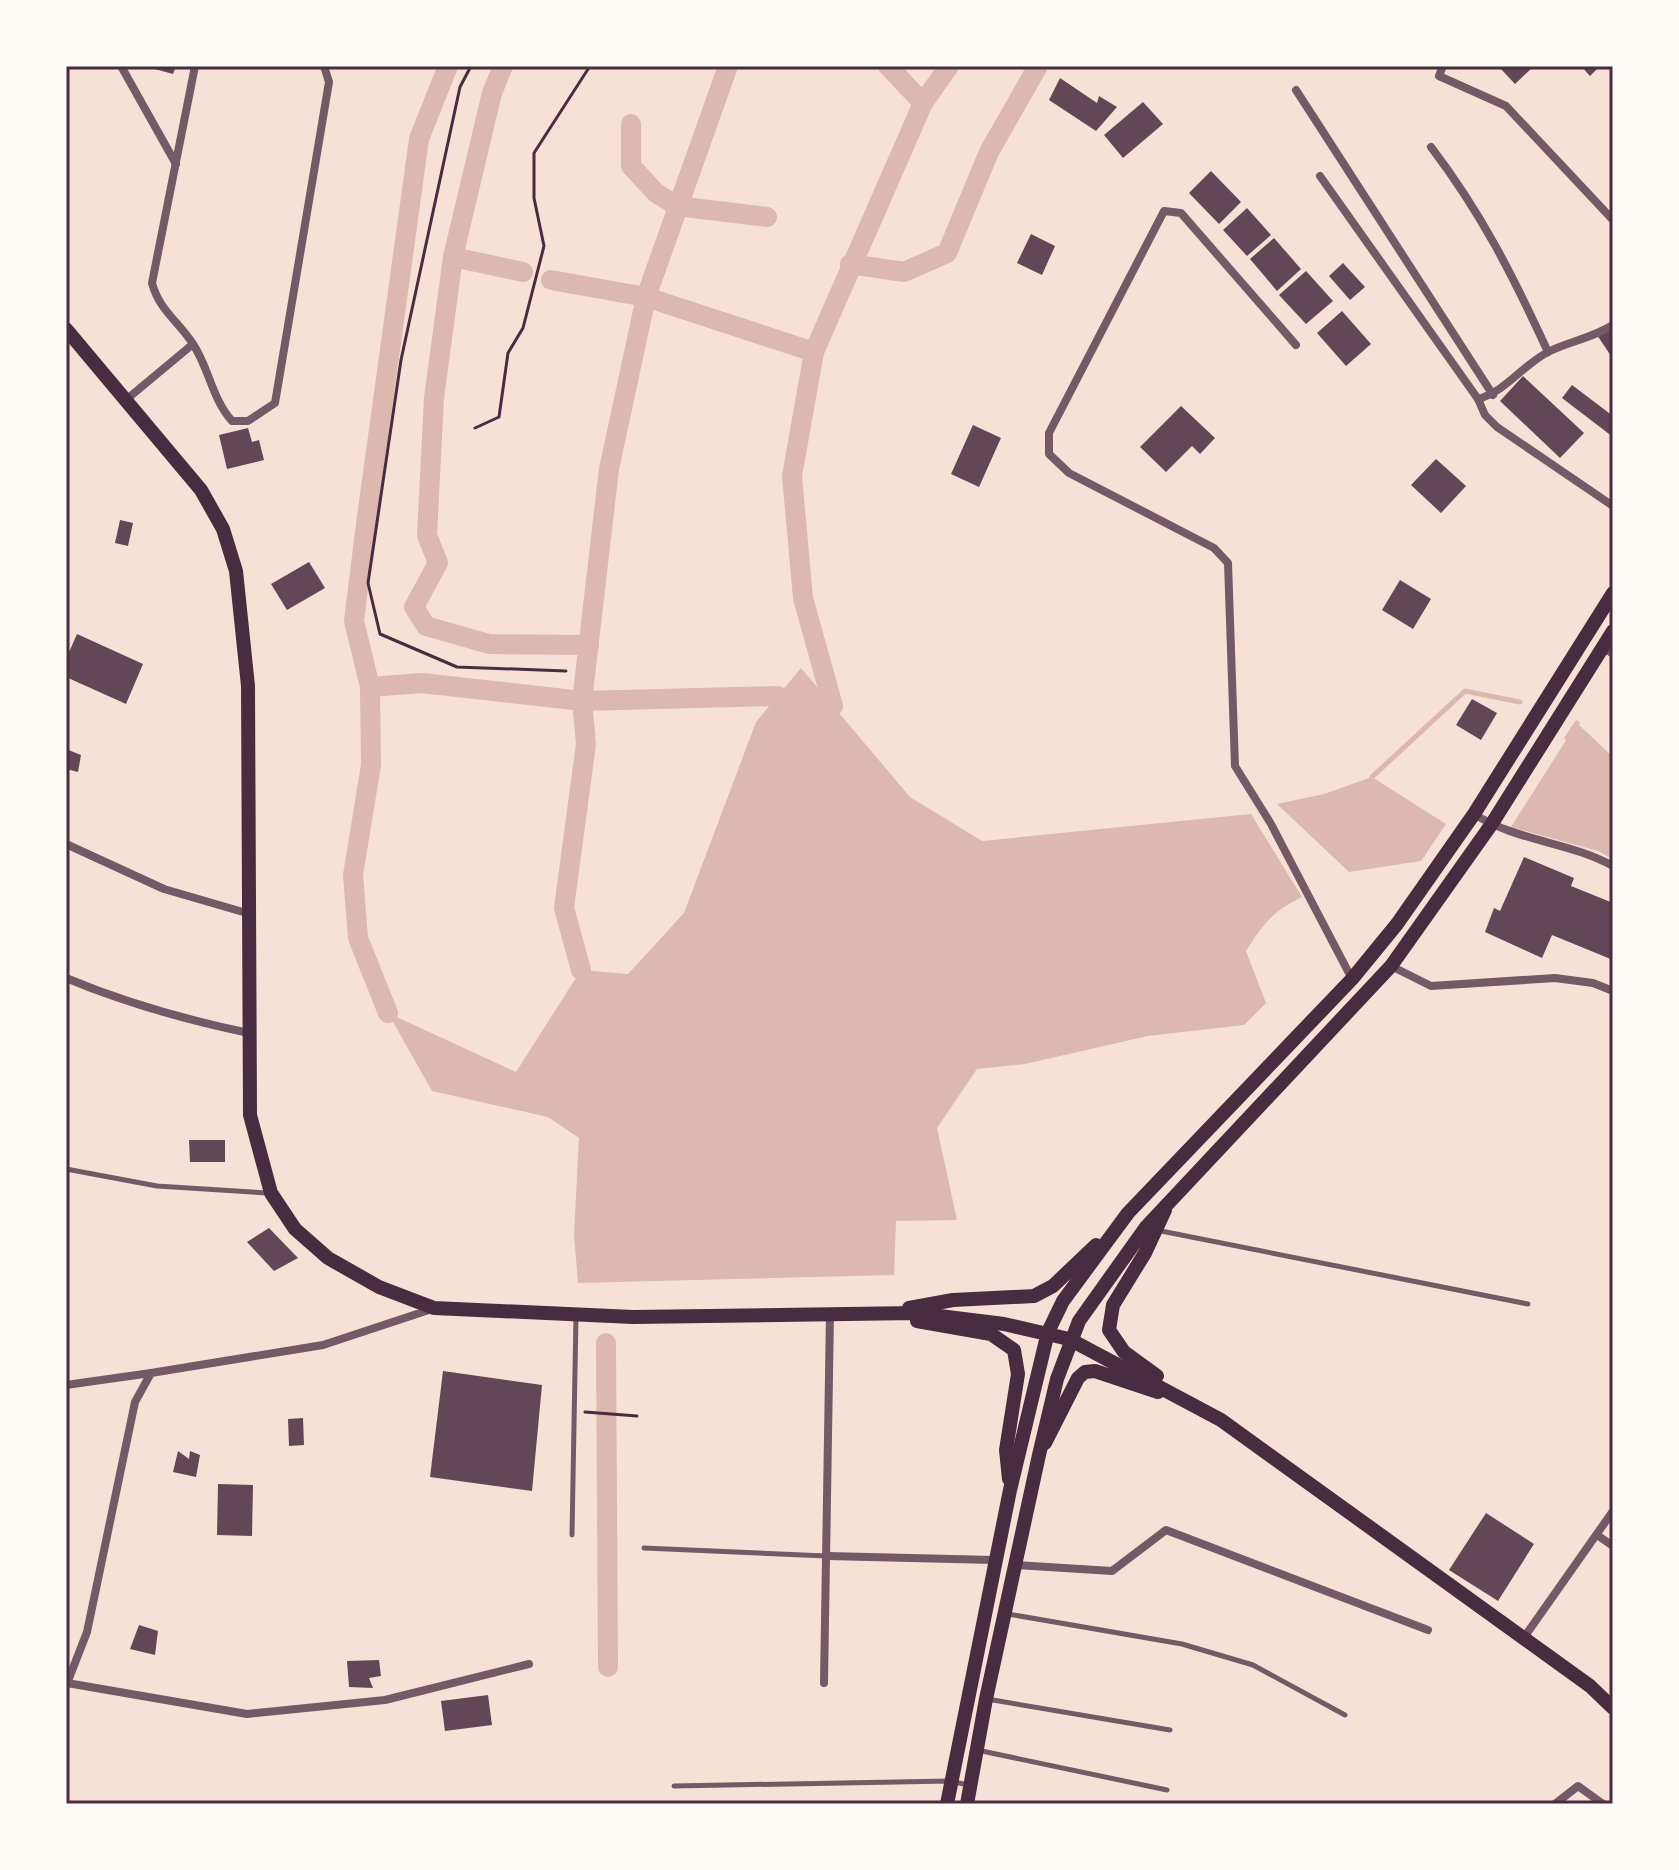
<svg xmlns="http://www.w3.org/2000/svg" width="1679" height="1870" viewBox="0 0 1679 1870" font-family="'IBM Plex Serif',serif">
  <style>
    .water { fill: #dcb8b0 }
    .lines { fill: none; stroke-linecap: round; stroke-linejoin: round }
    .stream { stroke: #dcb8b0; stroke-width: 5 }
    .canal { stroke: #dcb8b0; stroke-width: 20 }
    .building { fill: #644757 }
    .path { stroke: #4a2c40; stroke-width: 3 }
    .service { stroke: #755966; stroke-width: 5 }
    .minor { stroke: #755966; stroke-width: 8 }
    .secondary { stroke: #4a2c40; stroke-width: 14 }
    .primary { stroke: #4a2c40; stroke-width: 14 }
    .neatline { fill: none; stroke: #4a2c40; stroke-width: 3 }
  </style>
  <rect width="100%" height="100%" fill="#f7e1d7"/>
  <!-- water -->
  <g class="water">
    <path d="M801 668 910 797 982 841 1251 814 1302 897C1274 910 1262 925 1246 951L1266 1003 1244 1025 1148 1036 1025 1064 977 1069 937 1128 957 1220 896 1221 894 1275 578 1283 574 1235 579 1138 548 1117 432 1091 388 1013 516 1072 581 970 628 974 684 913 756 722Z"/>
    <path d="M1577 723 1613 757V859L1598 851 1511 827Z"/>
    <path d="M1372 777 1446 824 1421 861 1349 872 1277 804 1324 794Z"/>
  </g>
  <g class="lines">
    <!-- stream -->
    <g class="stream">
      <path d="M1567 738 1577 723"/>
      <path d="M1372 777 1465 691 1520 702"/>
    </g>
    <!-- canal -->
    <g class="canal">
      <path d="M503 66 492 93 453 257 434 398 427 535 438 563 414 607 426 626 489 644 589 645"/>
      <path d="M888 66 923 103"/>
      <path d="M631 124V166L656 193 677 206 767 217"/>
      <path d="M453 257 523 272"/>
      <path d="M850 264 904 272 947 253 989 152 1038 66"/>
      <path d="M551 280 646 297 814 352"/>
      <path d="M370 687 354 621 366 524 419 139 448 66"/>
      <path d="M833 706 803 598 792 476 814 352 923 103 949 66"/>
      <path d="M581 970 564 908 586 744 582 701 609 469 646 297 728 66"/>
      <path d="M388 1013 358 938 353 875 371 765 370 687 422 683 582 701 778 696"/>
      <path d="M606 1343 608 1667"/>
    </g>
  </g>
  <!-- building -->
  <g class="building">
    <path d="M144 66H176L173 74Z"/>
    <path d="M1503 66H1534L1515 84 1500 68Z"/>
    <path d="M1581 66H1600L1590 76Z"/>
    <path d="M1060 78 1097 103 1099 96 1117 107 1096 131 1049 100Z"/>
    <path d="M1143 102 1163 124 1123 158 1104 135Z"/>
    <path d="M1211 171 1241 202 1219 224 1189 193Z"/>
    <path d="M1247 208 1271 235 1247 256 1223 230Z"/>
    <path d="M1031 234 1055 246 1042 275 1017 263Z"/>
    <path d="M1274 238 1301 269 1277 291 1250 259Z"/>
    <path d="M1343 263 1365 287 1350 300 1329 276Z"/>
    <path d="M1306 271 1333 301 1306 324 1279 295Z"/>
    <path d="M1342 311 1371 344 1346 366 1317 333Z"/>
    <path d="M1613 324V359L1597 335Z"/>
    <path d="M1523 376 1584 433 1560 458 1500 401Z"/>
    <path d="M1572 385 1613 416V437L1562 398Z"/>
    <path d="M1181 406 1215 438 1200 454 1192 446 1166 472 1140 447Z"/>
    <path d="M973 425 1001 438 979 487 951 474Z"/>
    <path d="M248 428 252 442 259 440 264 460 227 469 219 435Z"/>
    <path d="M1436 459 1466 486 1441 513 1411 485Z"/>
    <path d="M120 520 133 523 128 546 115 543Z"/>
    <path d="M309 562 325 588 287 610 271 584Z"/>
    <path d="M1400 580 1431 599 1413 629 1382 610Z"/>
    <path d="M77 634 143 664 126 704 66 677V659Z"/>
    <path d="M1472 699 1497 713 1481 740 1456 725Z"/>
    <path d="M66 749 81 755 78 772 66 769Z"/>
    <path d="M1524 857 1574 878 1571 886 1613 903V960L1552 935 1542 958 1485 932 1494 908 1500 911Z"/>
    <path d="M189 1140H225V1162H190Z"/>
    <path d="M269 1228 298 1258 274 1271 247 1242Z"/>
    <path d="M443 1371 542 1385 532 1491 430 1477Z"/>
    <path d="M303 1418 304 1445 289 1446 288 1419Z"/>
    <path d="M178 1451 189 1459 190 1451 200 1455 196 1477 173 1472Z"/>
    <path d="M218 1484 253 1485 252 1536 217 1535Z"/>
    <path d="M1486 1513 1534 1544 1498 1601 1449 1570Z"/>
    <path d="M139 1625 158 1631 155 1655 130 1649Z"/>
    <path d="M379 1660 381 1676 369 1678 373 1688 349 1687 347 1661Z"/>
    <path d="M488 1695 492 1725 445 1731 441 1701Z"/>
  </g>
  <g class="lines">
    <!-- path -->
    <g class="path">
      <path d="M471 66 460 87 401 360 368 583 380 634 457 667 566 671"/>
      <path d="M475 428 499 417 508 353 523 328 544 246 534 198V153L590 66"/>
      <path d="M585 1412 637 1416"/>
    </g>
    <!-- service -->
    <g class="service">
      <path d="M66 1169 157 1186 267 1193"/>
      <path d="M1156 1230 1528 1304"/>
      <path d="M572 1535 576 1316"/>
      <path d="M644 1548 826 1556"/>
      <path d="M1008 1614 1182 1644 1253 1665 1345 1715"/>
      <path d="M987 1699 1170 1730"/>
      <path d="M977 1750 1167 1790"/>
      <path d="M674 1786 950 1781 968 1785"/>
    </g>
    <!-- minor -->
    <g class="minor">
      <path d="M121 66 176 164"/>
      <path d="M195 66 152 283C159 310 179 322 193 344 209 368 212 399 232 421H248L275 403 329 82 324 66"/>
      <path d="M1443 66 1439 76 1506 106 1613 220"/>
      <path d="M1296 90 1493 395"/>
      <path d="M1431 147C1482 214 1513 276 1548 352"/>
      <path d="M1320 176 1478 399"/>
      <path d="M1613 325C1592 338 1571 341 1550 351 1523 364 1507 391 1478 399L1485 415 1497 427 1613 506"/>
      <path d="M1296 345 1181 213 1164 211 1049 433V454L1069 473 1214 548 1228 563 1235 766 1271 824 1352 979"/>
      <path d="M127 399 193 344"/>
      <path d="M1602 647 1613 654"/>
      <path d="M1474 814C1516 841 1570 842 1613 866"/>
      <path d="M66 844 164 889 250 914"/>
      <path d="M1391 966 1431 986 1555 978 1593 983 1613 991"/>
      <path d="M66 978C126 1003 186 1020 249 1033"/>
      <path d="M66 1385 151 1373"/>
      <path d="M1597 1535 1613 1546"/>
      <path d="M827 1556 994 1560"/>
      <path d="M1016 1565 1112 1571 1166 1530 1428 1630"/>
      <path d="M1523 1639 1613 1511"/>
      <path d="M67 1683 247 1714 385 1700 529 1664"/>
      <path d="M824 1683 830 1314"/>
      <path d="M66 1686 87 1632 135 1402 151 1373 323 1345 432 1309"/>
      <path d="M1555 1804 1578 1786 1603 1804"/>
    </g>
    <!-- secondary -->
    <g class="secondary">
      <path d="M1069 1339 1221 1420 1590 1686 1613 1708"/>
      <path d="M1157 1376 1124 1352 1109 1330 1113 1305 1145 1253 1165 1210"/>
      <path d="M1045 1443 1078 1378 1085 1372 1095 1371 1158 1392"/>
    </g>
    <!-- primary -->
    <g class="primary">
      <path d="M66 329 201 490 223 529 236 571 248 686 250 1115 271 1193 295 1229 328 1258 379 1287 434 1308 633 1317 915 1313 1004 1324 1069 1339"/>
      <path d="M909 1308 953 1300 1034 1296 1053 1286 1096 1245"/>
      <path d="M917 1321 991 1334 1014 1350 1018 1374 1006 1450 1009 1479"/>
      <path d="M947 1804 1010 1490 1048 1332 1063 1301 1128 1213 1352 979 1397 924 1474 814 1613 593"/>
      <path d="M967 1804 986 1699 1039 1455 1057 1379 1079 1321 1146 1227 1391 966 1491 825 1613 631"/>
    </g>
  </g>
  <!-- border -->
  <rect width="1679" height="1870" fill="none" stroke="#fffaf5" stroke-width="136"/>
  <rect x="68" y="68" width="1543" height="1734" class="neatline"/>
</svg>
